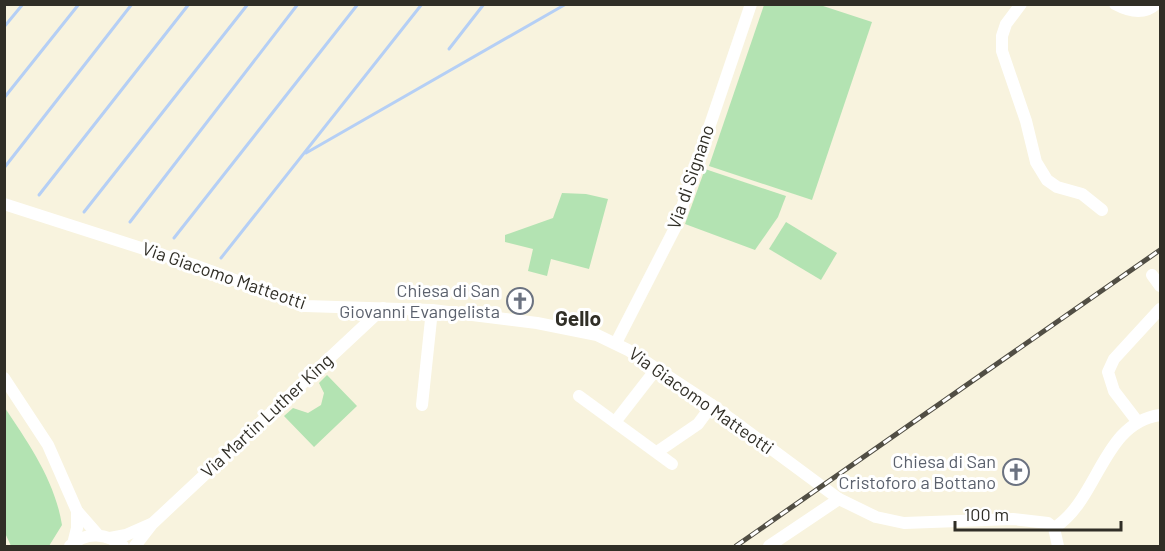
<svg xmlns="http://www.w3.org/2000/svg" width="1165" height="551" viewBox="0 0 1165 551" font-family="Barlow,sans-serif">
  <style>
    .green { fill: #b3e3b2 }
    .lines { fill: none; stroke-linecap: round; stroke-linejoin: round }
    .stream { stroke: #b5cff5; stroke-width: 3 }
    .minor { stroke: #fff; stroke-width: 12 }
    .rail-casing { stroke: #514e44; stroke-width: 5 }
    .rail { stroke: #fff; stroke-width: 3; stroke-dasharray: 9; stroke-linecap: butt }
    .labels { text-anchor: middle; stroke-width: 6; stroke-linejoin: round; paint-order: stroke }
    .street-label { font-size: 18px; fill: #302e26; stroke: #fff }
    .worship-label { font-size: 18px; fill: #5b616d; stroke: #fff; text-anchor: end }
    .quarter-label { font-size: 21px; font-weight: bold; fill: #302e26; stroke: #fff }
  </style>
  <rect width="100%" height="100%" fill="#f8f3de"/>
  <!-- green -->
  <g class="green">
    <path d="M764 5H820L872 22 812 200 709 166Z"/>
    <path d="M705 169 786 196 778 217 755 250 685 224Z"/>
    <path d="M562 193 586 194 608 199 589 269 551 259 547 276 528 271 533 249 505 242V235L553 218Z"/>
    <path d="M786 222 837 253 821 280 769 249Z"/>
    <path d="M327 375 357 406 314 447 284 416 293 408 308 413 321 405 324 393 319 383Z"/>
    <path d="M5 408C29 444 55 481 62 525L49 546H11L5 533Z"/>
  </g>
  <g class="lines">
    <!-- stream -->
    <g class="stream">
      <path d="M4 27 23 4"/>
      <path d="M449 49 484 4"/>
      <path d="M4 98 79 4"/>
      <path d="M306 153 566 4"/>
      <path d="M4 168 132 4"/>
      <path d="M39 195 189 4"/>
      <path d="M84 212 248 4"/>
      <path d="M130 222 298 4"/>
      <path d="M174 238 358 4"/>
      <path d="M221 258 422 4"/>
    </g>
    <!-- minor -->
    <g class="minor">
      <path d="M1021 4 1006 24 1002 36V51L1026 121 1036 162 1047 180 1057 187 1082 194 1102 210"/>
      <path d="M1115 4C1128 11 1144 15 1156 4"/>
      <path d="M4 204 194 265 305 306 432 310 537 323 597 335 628 350 712 405 839 499 876 517 904 523 1013 519 1048 523 1054 528 1058 546"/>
      <path d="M1152 275 1160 286"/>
      <path d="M616 343 675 228 751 4"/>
      <path d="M4 378 48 445 77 511 98 535"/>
      <path d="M579 396 672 464"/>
      <path d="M422 405 432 310"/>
      <path d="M1137 421 1114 391 1108 372 1114 359 1160 309"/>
      <path d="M615 422 657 368"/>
      <path d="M657 452 698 424 712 405"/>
      <path d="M1054 528C1099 500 1102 423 1160 415"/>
      <path d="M110 538 126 535 151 524"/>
      <path d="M73 544 77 528V511"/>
      <path d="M70 546C86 531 107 533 123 546"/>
      <path d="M135 546 152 524 383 308"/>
      <path d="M769 546 839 499"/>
    </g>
    <defs>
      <path id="rail" d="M736 546 1160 250"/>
    </defs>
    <!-- rail casing -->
    <use href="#rail" class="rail-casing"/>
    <!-- rail -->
    <use href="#rail" class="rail"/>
  </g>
  <!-- icons -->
  <defs>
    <symbol id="church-ring" viewBox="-11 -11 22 22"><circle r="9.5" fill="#fff" stroke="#6b7280" stroke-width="1.5"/><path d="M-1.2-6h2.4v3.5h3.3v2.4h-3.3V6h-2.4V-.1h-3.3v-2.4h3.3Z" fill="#6b7280"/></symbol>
  </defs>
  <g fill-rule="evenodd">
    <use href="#church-ring" x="505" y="286" width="30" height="30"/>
    <use href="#church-ring" x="1001" y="457" width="30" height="30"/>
  </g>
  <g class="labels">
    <!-- street labels -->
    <g class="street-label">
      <text transform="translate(691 177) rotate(-71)" y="6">Via di Signano</text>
      <text transform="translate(224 276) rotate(19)" y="6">Via Giacomo Matteotti</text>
      <text transform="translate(701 401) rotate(35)" y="6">Via Giacomo Matteotti</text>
      <text transform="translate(267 416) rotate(-43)" y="6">Via Martin Luther King</text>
    </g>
    <!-- worship labels -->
    <g class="worship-label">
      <text x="500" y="297">Chiesa di San<tspan x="500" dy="21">Giovanni Evangelista</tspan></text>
      <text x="996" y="468">Chiesa di San<tspan x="996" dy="21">Cristoforo a Bottano</tspan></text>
    </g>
    <!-- quarter labels -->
    <g class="quarter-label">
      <text x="578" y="326">Gello</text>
    </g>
  </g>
  <!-- border -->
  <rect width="1165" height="551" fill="none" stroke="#302e26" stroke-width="12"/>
  <!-- scale -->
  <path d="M955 521v9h166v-9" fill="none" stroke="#302e26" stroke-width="3"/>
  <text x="964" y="521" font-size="18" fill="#302e26" stroke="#ffffff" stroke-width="4.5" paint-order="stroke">100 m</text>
</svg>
